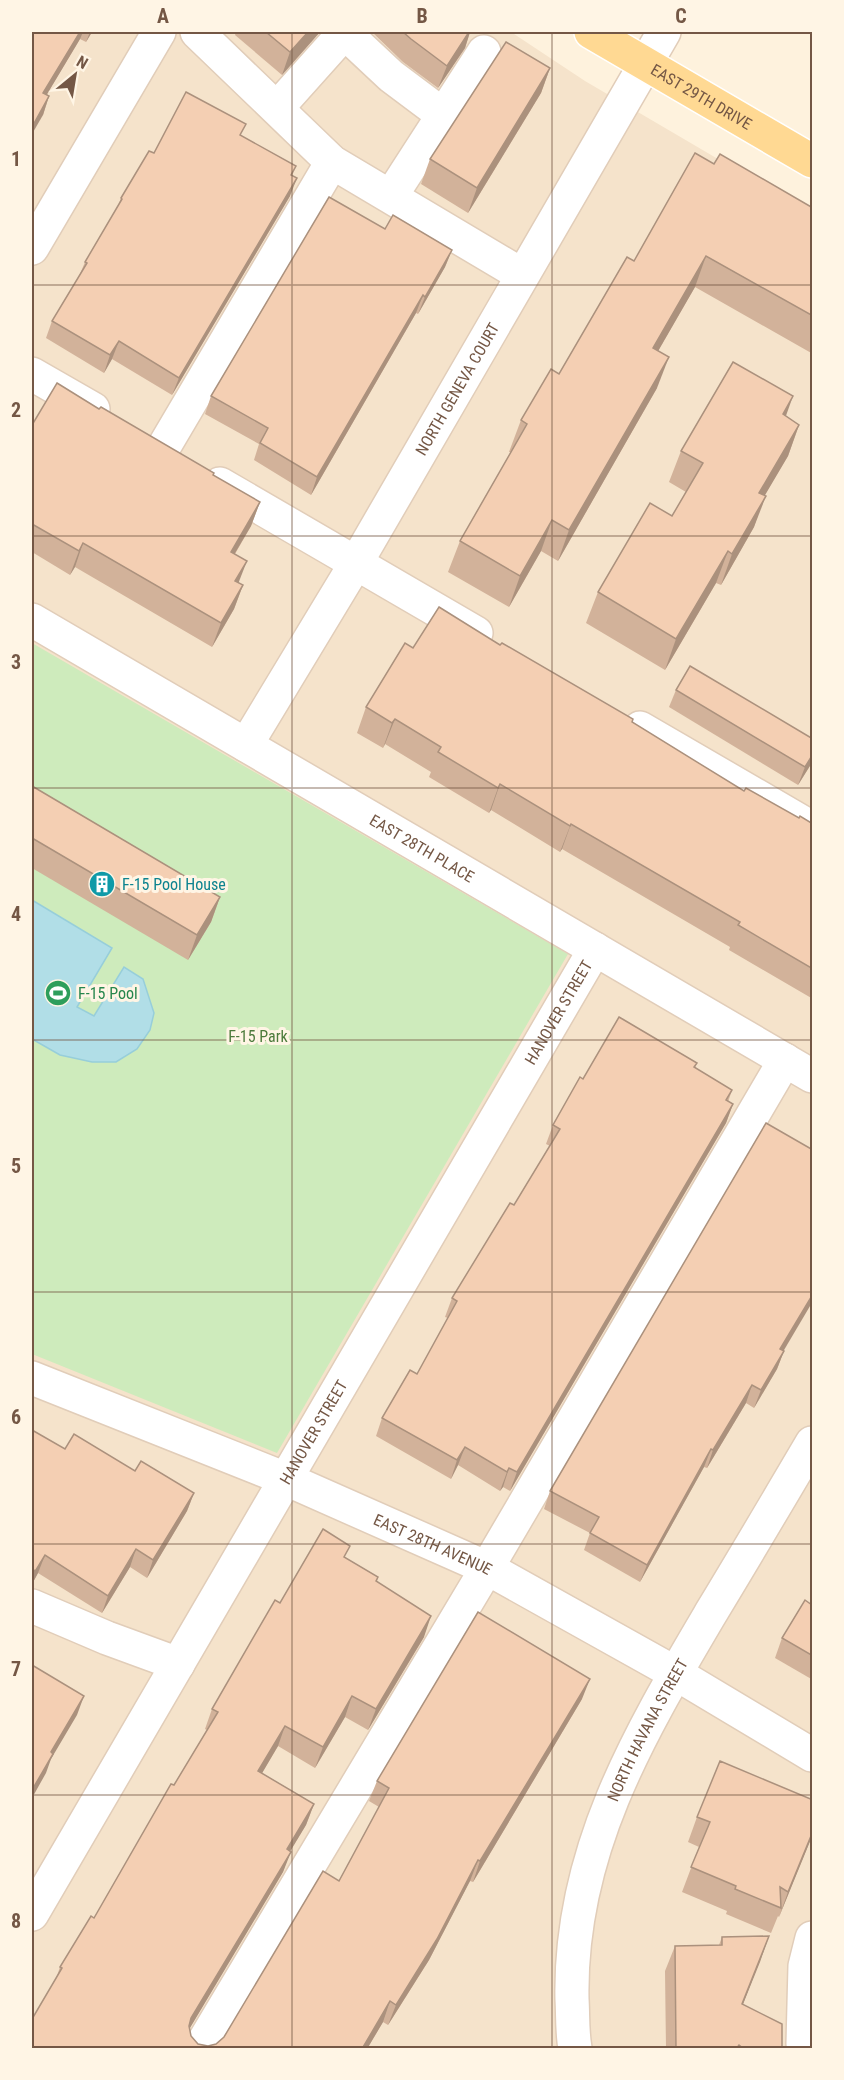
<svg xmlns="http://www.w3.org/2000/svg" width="844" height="2080" viewBox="0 0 844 2080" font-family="'Roboto Condensed',sans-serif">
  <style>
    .residential { fill: #f5e3cb }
    .green { fill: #ceebbc }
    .water { fill: #b1dee7; stroke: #97ceda; stroke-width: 1.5 }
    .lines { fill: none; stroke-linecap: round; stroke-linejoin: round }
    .minor-casing { stroke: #e1cdb9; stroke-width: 36 }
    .major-casing { stroke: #fff; stroke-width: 36 }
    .minor { stroke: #fff; stroke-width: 33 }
    .major { stroke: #ffd993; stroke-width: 33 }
    .wall { fill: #d2b29a }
    .shaded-wall { fill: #ab917d }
    .building { fill: #f4cfb3; stroke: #ab917d; stroke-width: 1.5 }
    .grid { fill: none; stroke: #745745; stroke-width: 1.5; stroke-opacity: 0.55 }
    .labels { text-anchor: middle; stroke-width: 6; stroke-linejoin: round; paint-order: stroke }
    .street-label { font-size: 16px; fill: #745745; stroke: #fff5e5 }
    .culture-label { font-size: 16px; fill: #0d838f; stroke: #fff5e5; text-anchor: start }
    .leisure-label { font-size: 16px; fill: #27864d; stroke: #fff5e5; text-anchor: start }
    .park-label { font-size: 16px; fill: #4d7b3c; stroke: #fff5e5 }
    .neatline { fill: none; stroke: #745745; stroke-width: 2 }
    .grid-label { font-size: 20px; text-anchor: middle; font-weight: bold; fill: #745745 }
  </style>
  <rect width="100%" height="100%" fill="#fef2dd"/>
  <!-- residential -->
  <path class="residential" d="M32 32H511L585 81 812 214V2048H32Z"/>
  <!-- green -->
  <path class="green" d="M32 643 568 954 277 1453 32 1354Z"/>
  <!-- water -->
  <path class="water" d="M32 900 112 948 77 1007 94 1016 124 967 143 979 154 1013 150 1030 137 1049 116 1062H92L60 1055 32 1039Z"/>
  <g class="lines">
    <defs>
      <g id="minor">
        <path d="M197 32 332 162 522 275"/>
        <path d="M344 32 391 76 443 115"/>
        <path d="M277 108 345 32"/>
        <path d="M391 196 484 52"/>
        <path d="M32 248 159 32"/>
        <path d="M32 374 93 409"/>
        <path d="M162 450 332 162"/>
        <path d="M220 484 476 633"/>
        <path id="s1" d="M32 620 812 1076"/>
        <path d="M640 728 812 828"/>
        <path id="s2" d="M246 745 356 563 664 32"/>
        <path id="s3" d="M32 1378 286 1479 487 1568 675 1673 812 1755"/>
        <path d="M32 1606 107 1638 178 1664"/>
        <path id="s4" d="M32 1914 595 949"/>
        <path d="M200 2048 487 1568 785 1060"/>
        <path id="s5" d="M575 2048C572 2032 573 2015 572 1999 569 1851 640 1733 712 1611 746 1555 779 1499 812 1443"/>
        <path d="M805 2048 803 2044 805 1966 812 1938"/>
      </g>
      <g id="major">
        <path id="s6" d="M591 32 812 161"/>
      </g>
    </defs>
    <!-- minor casing -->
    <use href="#minor" class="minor-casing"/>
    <!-- major casing -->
    <use href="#major" class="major-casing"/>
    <!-- minor -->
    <use href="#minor" class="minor"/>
    <!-- major -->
    <use href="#major" class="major"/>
  </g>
  <!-- wall -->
  <g class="wall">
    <path d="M32 32H92L86 42 80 39 47 94 49 96 43 115Z"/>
    <path d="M236 32H320L282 75 235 35Z"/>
    <path d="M372 32H470L465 48 438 88 403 62Z"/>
    <path d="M550 68 541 93 468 213 421 184 430 159Z"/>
    <path d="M241 136 296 166 292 176 290 196 172 395 112 359 104 373 46 338 52 321 80 274 85 262 118 206 121 198 154 153Z"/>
    <path d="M714 164 813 208V354L695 287 658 351 657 388 558 561 541 551 509 607 448 572 460 541 511 452H509L521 420 559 374 634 261Z"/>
    <path d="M385 229 452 250 445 267 418 314 416 313 311 495 254 460 259 444 205 414 211 396Z"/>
    <path d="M99 409 260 502 251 526 235 554 239 583 243 585 234 609 212 647 75 567 70 575 32 552V425Z"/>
    <path d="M786 416 799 425 788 456 764 496 754 527 721 585 716 583 665 670 586 623 598 592 672 516 686 492 669 482 681 451Z"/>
    <path d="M500 645 633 719 632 722 744 791 799 818 813 824V999L729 950 730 947 562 849 560 852 491 810 489 813 429 777 431 772 385 744 383 748 357 733 366 707 413 648Z"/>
    <path d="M676 690 813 739V761L798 785 669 707Z"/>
    <path d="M32 786 220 897 211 922 188 960 32 868Z"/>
    <path d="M697 1063 695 1068 732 1090 728 1102 733 1104 726 1123 510 1491 503 1487 500 1491 458 1465 451 1479 376 1436 382 1418 417 1374 448 1318 445 1317 452 1298 514 1205 550 1146 546 1144 553 1125 583 1079Z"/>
    <path d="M783 1351H784L777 1369 754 1408 746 1403 707 1468 704 1467 640 1582 584 1550 590 1533 544 1509 550 1491Z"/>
    <path d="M32 1430 65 1449 135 1471 194 1493 187 1511 147 1578 130 1567 102 1613 38 1573 32 1584Z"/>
    <path d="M346 1558 378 1577 377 1581 424 1637 368 1730 345 1717 315 1768 278 1746 262 1773 314 1804 306 1825 290 1851 283 1872 189 2029 191 2036 198 2044 208 2046 216 2044 224 2037 339 1881 379 1807 369 1801 377 1781 582 1699 473 1882 470 1881 429 1960 388 2025 383 2022 367 2049H32L60 1967 94 1918 174 1785 207 1730 205 1729 212 1709 280 1603Z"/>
    <path d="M813 1604V1680L775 1658 782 1638Z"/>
    <path d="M813 1800V1834L779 1917 778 1916 771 1933 726 1914 727 1911 682 1892 699 1847 688 1842 697 1817Z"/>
    <path d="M769 1936 743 2004 782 2049H666L665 1971 675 1946 719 1945 722 1937Z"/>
  </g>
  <!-- shaded-wall -->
  <g class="shaded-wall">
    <path d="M80 32H83L80 39 37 111 43 93Z"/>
    <path d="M90 32H92L86 42Z"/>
    <path d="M308 32H320L282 75 290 52Z"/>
    <path d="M469 32H470L465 48 438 88 447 66Z"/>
    <path d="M550 68 541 93 468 213 477 188Z"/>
    <path d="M49 96 43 115 32 134V127Z"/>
    <path d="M297 178 290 196 172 395 179 378Z"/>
    <path d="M452 250 445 267 418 314 425 297Z"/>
    <path d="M706 256 695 287 642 379 653 348Z"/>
    <path d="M423 295 416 313 311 495 317 477Z"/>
    <path d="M119 341 112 359 104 373 110 355Z"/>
    <path d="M669 357 657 388 558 561 569 530Z"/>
    <path d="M793 396 782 427 783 414Z"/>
    <path d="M799 425 788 456 748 524 759 493Z"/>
    <path d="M766 496 754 527 721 585 732 554Z"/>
    <path d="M260 502 251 526 222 575 231 552Z"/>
    <path d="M552 520 541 551 509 607 520 576Z"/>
    <path d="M83 543 75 567 70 575 79 551Z"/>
    <path d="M728 551 716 583 665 670 676 639Z"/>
    <path d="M247 561 238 584 235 581Z"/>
    <path d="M243 585 234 609 212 647 221 623Z"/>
    <path d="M395 719 385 744 383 748 392 723Z"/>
    <path d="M813 754V761L798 785 805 767Z"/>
    <path d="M500 784 491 810 489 813 498 788Z"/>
    <path d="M571 824 562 849 560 852 570 826Z"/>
    <path d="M220 897 211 922 188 960 197 935Z"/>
    <path d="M733 1104 726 1123 510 1491 517 1472Z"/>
    <path d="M813 1294V1301L774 1367 780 1349Z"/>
    <path d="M784 1351 777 1369 754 1408 761 1390Z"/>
    <path d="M752 1385 746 1403 707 1468 713 1450Z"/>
    <path d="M465 1447 458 1465 451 1479 457 1460Z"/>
    <path d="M711 1449 704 1467 640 1582 647 1565Z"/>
    <path d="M509 1468 503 1487 500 1491 507 1472Z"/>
    <path d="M194 1493 187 1511 147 1578 153 1560Z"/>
    <path d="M136 1549 130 1567 102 1613 108 1596Z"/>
    <path d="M45 1555 38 1573 32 1584V1571Z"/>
    <path d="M431 1616 424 1637 368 1730 376 1709Z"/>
    <path d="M590 1679 582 1699 473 1882 480 1861Z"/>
    <path d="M84 1696 77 1715 51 1759 46 1773 32 1798V1790L51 1752Z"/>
    <path d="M352 1696 345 1717 315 1768 323 1747Z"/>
    <path d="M285 1726 278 1746 251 1792 258 1771Z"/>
    <path d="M314 1804 306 1825 279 1870 287 1849Z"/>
    <path d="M813 1831V1834L779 1917 788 1892Z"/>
    <path d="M291 1852 283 1872 184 2038 191 2018Z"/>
    <path d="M478 1860 470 1881 429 1960 388 2025 396 2005Z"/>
    <path d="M769 1936 760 1962 733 2029 742 2004Z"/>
    <path d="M390 2001 383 2022 367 2049H362Z"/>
  </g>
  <!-- building -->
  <g class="building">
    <path d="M32 32H80L43 93 49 96 32 127Z"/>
    <path d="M266 32H308L290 52Z"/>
    <path d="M403 32H469L447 66 411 39Z"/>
    <path d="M506 42 550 68 477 188 430 159Z"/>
    <path d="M186 92 246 124 240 135 296 166 291 175 297 178 179 378 119 341 110 355 52 321 87 263 85 262 122 199 121 198 149 151 154 153Z"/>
    <path d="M695 153 714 164 720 154 813 208V316L706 256 653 348 669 357 569 530 552 520 520 576 460 541 527 424 521 420 551 369 559 374 627 257 634 261Z"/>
    <path d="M329 197 385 229 393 215 452 250 425 297 423 295 317 477 260 443 268 428 211 396Z"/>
    <path d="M733 362 793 396 783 414 799 425 759 493 766 496 732 554 728 551 676 639 598 592 650 503 672 516 703 463 681 451Z"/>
    <path d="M57 383 99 409 101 407 214 473 213 475 260 502 231 552 247 561 235 581 243 585 221 623 83 543 79 551 32 524V425Z"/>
    <path d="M439 607 500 645 502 643 633 719 632 722 744 791 746 788 799 818 800 816 813 824V969L738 925 740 922 571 824 570 826 500 784 498 788 438 752 441 747 395 719 392 723 366 707 405 643 413 648Z"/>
    <path d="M690 666 813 739V754L805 767 676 690Z"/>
    <path d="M32 786 220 897 197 935 32 838Z"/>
    <path d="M619 1017 697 1063 694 1067 732 1090 726 1100 733 1104 517 1472 509 1468 507 1472 465 1447 457 1460 382 1418 410 1370 417 1374 457 1301 452 1298 510 1203 514 1205 560 1129 553 1125 580 1077 583 1079Z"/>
    <path d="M766 1123 813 1150V1294L780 1349 784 1351 761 1390 752 1385 713 1450 711 1449 647 1565 590 1533 599 1517 550 1491Z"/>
    <path d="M32 1430 65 1449 74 1434 135 1471 141 1461 194 1493 153 1560 136 1549 108 1596 45 1555 36 1570 32 1571Z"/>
    <path d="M323 1529 350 1546 344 1557 378 1577 376 1581 431 1616 376 1709 352 1696 323 1747 285 1726 258 1771 314 1804 287 1849 291 1852 191 2018 189 2026 191 2036 198 2044 208 2046 216 2044 224 2037 323 1871 339 1881 389 1788 377 1781 478 1612 590 1679 480 1861 478 1860 437 1939 396 2005 390 2001 362 2049H32V2019L62 1968 60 1967 91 1916 94 1918 171 1784 174 1785 218 1712 212 1709 275 1600 280 1603Z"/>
    <path d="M805 1600 812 1605 813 1604V1656L782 1638Z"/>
    <path d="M32 1665 84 1696 51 1752 53 1754 32 1790Z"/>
    <path d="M720 1761 813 1800V1831L788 1892 780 1887 781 1908 735 1889 736 1886 691 1867 710 1822 697 1817Z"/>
    <path d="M769 1936 742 2004 782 2024V2049H744L739 2045 736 2049H676L675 1946 722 1945V1937Z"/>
  </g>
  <!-- grid -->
  <path class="grid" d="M292 32V2048M552 32V2048M32 285H812M32 536H812M32 788H812M32 1040H812M32 1292H812M32 1544H812M32 1795H812"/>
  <!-- icons -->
  <defs>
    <symbol id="building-disc" viewBox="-11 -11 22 22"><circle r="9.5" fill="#0f9aa8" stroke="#fff5e5"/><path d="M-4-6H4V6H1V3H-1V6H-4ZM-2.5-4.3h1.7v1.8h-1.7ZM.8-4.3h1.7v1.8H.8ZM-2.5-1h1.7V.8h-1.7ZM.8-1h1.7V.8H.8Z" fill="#fff"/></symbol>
    <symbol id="stadium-disc" viewBox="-11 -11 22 22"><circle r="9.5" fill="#2e9e5b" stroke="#fff5e5"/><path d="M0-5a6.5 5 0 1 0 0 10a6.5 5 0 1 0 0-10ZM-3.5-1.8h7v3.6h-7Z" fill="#fff"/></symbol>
  </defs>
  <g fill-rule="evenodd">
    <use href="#building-disc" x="87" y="869" width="30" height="30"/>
    <use href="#stadium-disc" x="43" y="978" width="30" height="30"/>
  </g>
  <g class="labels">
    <!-- street labels -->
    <g class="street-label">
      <text dy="6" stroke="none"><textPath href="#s6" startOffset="128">EAST 29TH DRIVE</textPath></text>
      <text dy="6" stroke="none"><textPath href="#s2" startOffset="414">NORTH GENEVA COURT</textPath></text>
      <text dy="6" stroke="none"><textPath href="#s1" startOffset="452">EAST 28TH PLACE</textPath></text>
      <text dy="6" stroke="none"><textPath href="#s4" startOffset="1044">HANOVER STREET</textPath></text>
      <text dy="6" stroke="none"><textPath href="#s4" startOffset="558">HANOVER STREET</textPath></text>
      <text dy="6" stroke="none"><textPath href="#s3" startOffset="434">EAST 28TH AVENUE</textPath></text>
      <text dy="6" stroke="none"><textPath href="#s5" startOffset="332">NORTH HAVANA STREET</textPath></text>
    </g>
    <!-- culture labels -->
    <g class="culture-label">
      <text x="122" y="890">F-15 Pool House</text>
    </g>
    <!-- leisure labels -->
    <g class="leisure-label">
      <text x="78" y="999">F-15 Pool</text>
    </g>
    <!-- park labels -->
    <g class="park-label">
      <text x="258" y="1042">F-15 Park</text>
    </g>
  </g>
  <!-- border -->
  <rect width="844" height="2080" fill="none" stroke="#fff5e5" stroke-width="66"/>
  <!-- north arrow -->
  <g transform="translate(75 75) rotate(30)" stroke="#fff5e5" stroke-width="4.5" paint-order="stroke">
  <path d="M0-4.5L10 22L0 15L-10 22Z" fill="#745745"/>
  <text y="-9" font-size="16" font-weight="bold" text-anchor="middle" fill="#745745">N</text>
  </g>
  <rect x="33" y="33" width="778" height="2014" class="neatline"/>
  <g class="grid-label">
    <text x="163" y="23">A</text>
    <text x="422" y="23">B</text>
    <text x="681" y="23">C</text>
    <text x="16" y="166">1</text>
    <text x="16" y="417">2</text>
    <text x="16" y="669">3</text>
    <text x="16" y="921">4</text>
    <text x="16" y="1173">5</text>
    <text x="16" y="1424">6</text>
    <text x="16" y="1676">7</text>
    <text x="16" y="1928">8</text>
  </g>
</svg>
